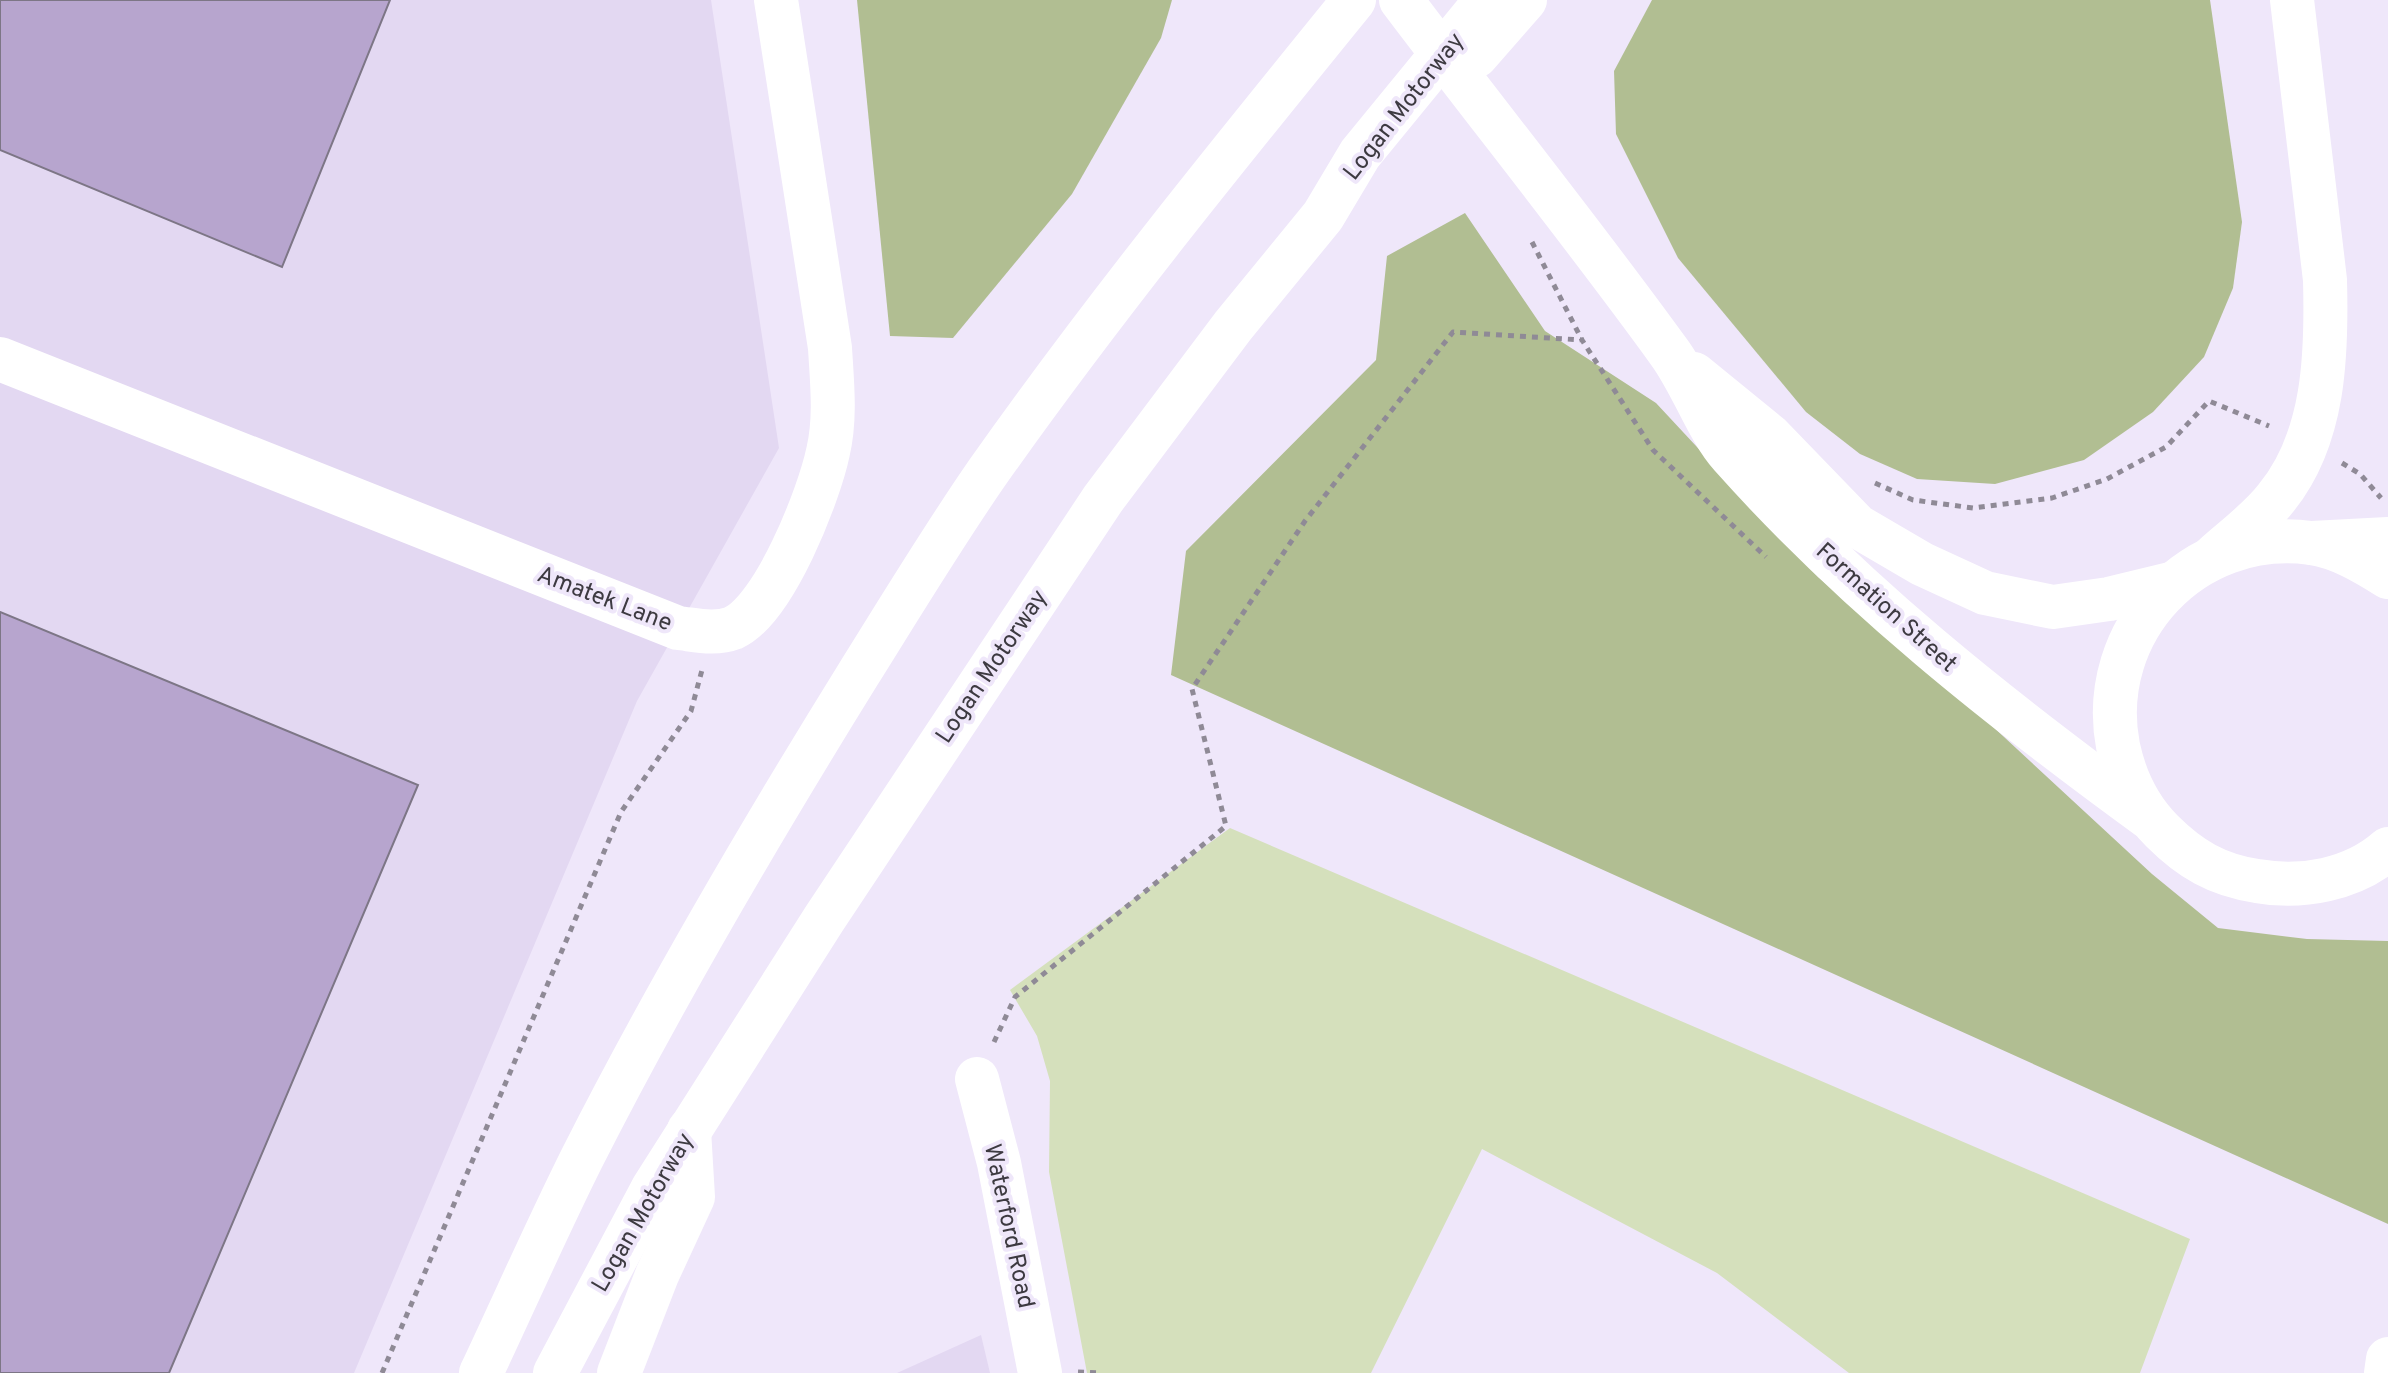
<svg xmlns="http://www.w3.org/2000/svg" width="2388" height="1373" viewBox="0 0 2388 1373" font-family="Overpass,sans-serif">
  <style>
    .built { fill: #e3d8f2 }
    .green { fill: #d5e0bc }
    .forest { fill: #b1be92 }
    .building { fill: #b7a5ce; stroke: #7d7686; stroke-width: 2 }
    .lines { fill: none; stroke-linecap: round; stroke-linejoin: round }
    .path { stroke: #8f8a96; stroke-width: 5; stroke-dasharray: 6 6; stroke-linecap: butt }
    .minor { stroke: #fff; stroke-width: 44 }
    .major { stroke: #fff; stroke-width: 44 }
    .highway { stroke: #fff; stroke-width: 44 }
    .labels { text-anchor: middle; stroke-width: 8; stroke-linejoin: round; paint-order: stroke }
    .street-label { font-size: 24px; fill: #3d3a41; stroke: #efe7fa }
  </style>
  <rect width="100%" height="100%" fill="#efe7fa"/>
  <!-- built -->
  <g class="built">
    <path d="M0 0H711L779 448 637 701 354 1373H0Z"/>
    <path d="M981 1335 990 1373H896H897Z"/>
  </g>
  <!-- green -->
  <path class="green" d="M1230 828 2190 1239 2140 1373H1849L1717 1273 1482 1149 1371 1373H1087L1049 1172 1050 1081 1037 1036 1010 990Z"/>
  <!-- forest -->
  <g class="forest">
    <path d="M857 0H1172L1161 38 1072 194 953 338 890 336Z"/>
    <path d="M1652 0H2210L2242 222 2233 288 2204 357 2153 412 2084 460 1995 484 1917 479 1860 454 1806 412 1678 258 1616 134 1614 71Z"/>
    <path d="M1465 213 1545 331 1656 403 1818 577 1963 699 2152 874 2218 928 2307 939 2388 941V1224L1171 675 1186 551 1376 360 1387 256Z"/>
  </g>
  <!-- building -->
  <g class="building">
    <path d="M0 0H390L282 267 0 150Z"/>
    <path d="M0 612 418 785 169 1373H0Z"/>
  </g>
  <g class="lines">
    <!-- path -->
    <g class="path">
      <path d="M1532 242 1582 340"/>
      <path d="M2342 463 2360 474 2381 498"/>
      <path d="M1875 483 1913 500 1973 508 2052 498 2107 479 2166 447 2209 401 2269 426"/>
      <path d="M994 1042 1015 997 1226 826 1192 689 1305 521 1453 332 1582 340 1653 450 1766 557"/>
      <path d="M1078 1372 1101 1373"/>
      <path d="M382 1373 621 812 691 711 702 670"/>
    </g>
    <!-- minor -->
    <g class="minor">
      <path d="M0 359 678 628C696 630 715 635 733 628 774 610 819 495 828 452 836 418 832 382 830 348L776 0"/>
      <path d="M2312 543 2388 539"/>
      <path d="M977 1079 999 1163 1040 1373"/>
      <path d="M2386 1373 2388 1359"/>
    </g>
    <!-- major -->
    <g class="major">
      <path d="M1401 0C1490 118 1583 233 1669 352 1692 383 1707 429 1731 456 1853 593 2000 709 2148 817"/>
      <path d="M1694 374 1770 436 1857 526 1922 564 1985 593 2053 607 2109 599 2171 584"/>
      <path d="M2388 577C2364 562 2339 547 2311 543 2193 527 2096 631 2118 746 2125 779 2139 808 2162 831 2190 859 2217 875 2257 881 2301 889 2353 880 2388 849"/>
    </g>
    <!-- highway -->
    <g class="highway">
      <path d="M1476 56 1525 0"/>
      <path d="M2213 557C2234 538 2259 520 2276 498 2325 438 2327 354 2325 280L2292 0"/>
      <path d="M481 1373C515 1301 547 1228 582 1158 666 992 761 831 859 673 901 606 942 538 987 473 1102 310 1228 155 1354 0"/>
      <path d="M555 1373 653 1188 824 919 1103 499 1233 326 1323 216 1360 154 1486 0"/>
      <path d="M619 1373 657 1275 693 1197 689 1130"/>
    </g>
  </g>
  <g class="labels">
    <!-- street labels -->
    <g class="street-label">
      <text transform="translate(1403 106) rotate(-52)" y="8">Logan Motorway</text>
      <text transform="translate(605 598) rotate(21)" y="8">Amatek Lane</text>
      <text transform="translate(1887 607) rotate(42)" y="8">Formation Street</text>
      <text transform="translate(991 666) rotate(-56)" y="8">Logan Motorway</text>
      <text transform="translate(642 1212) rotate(-60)" y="8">Logan Motorway</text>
      <text transform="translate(1010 1226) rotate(78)" y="8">Waterford Road</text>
    </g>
  </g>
</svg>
